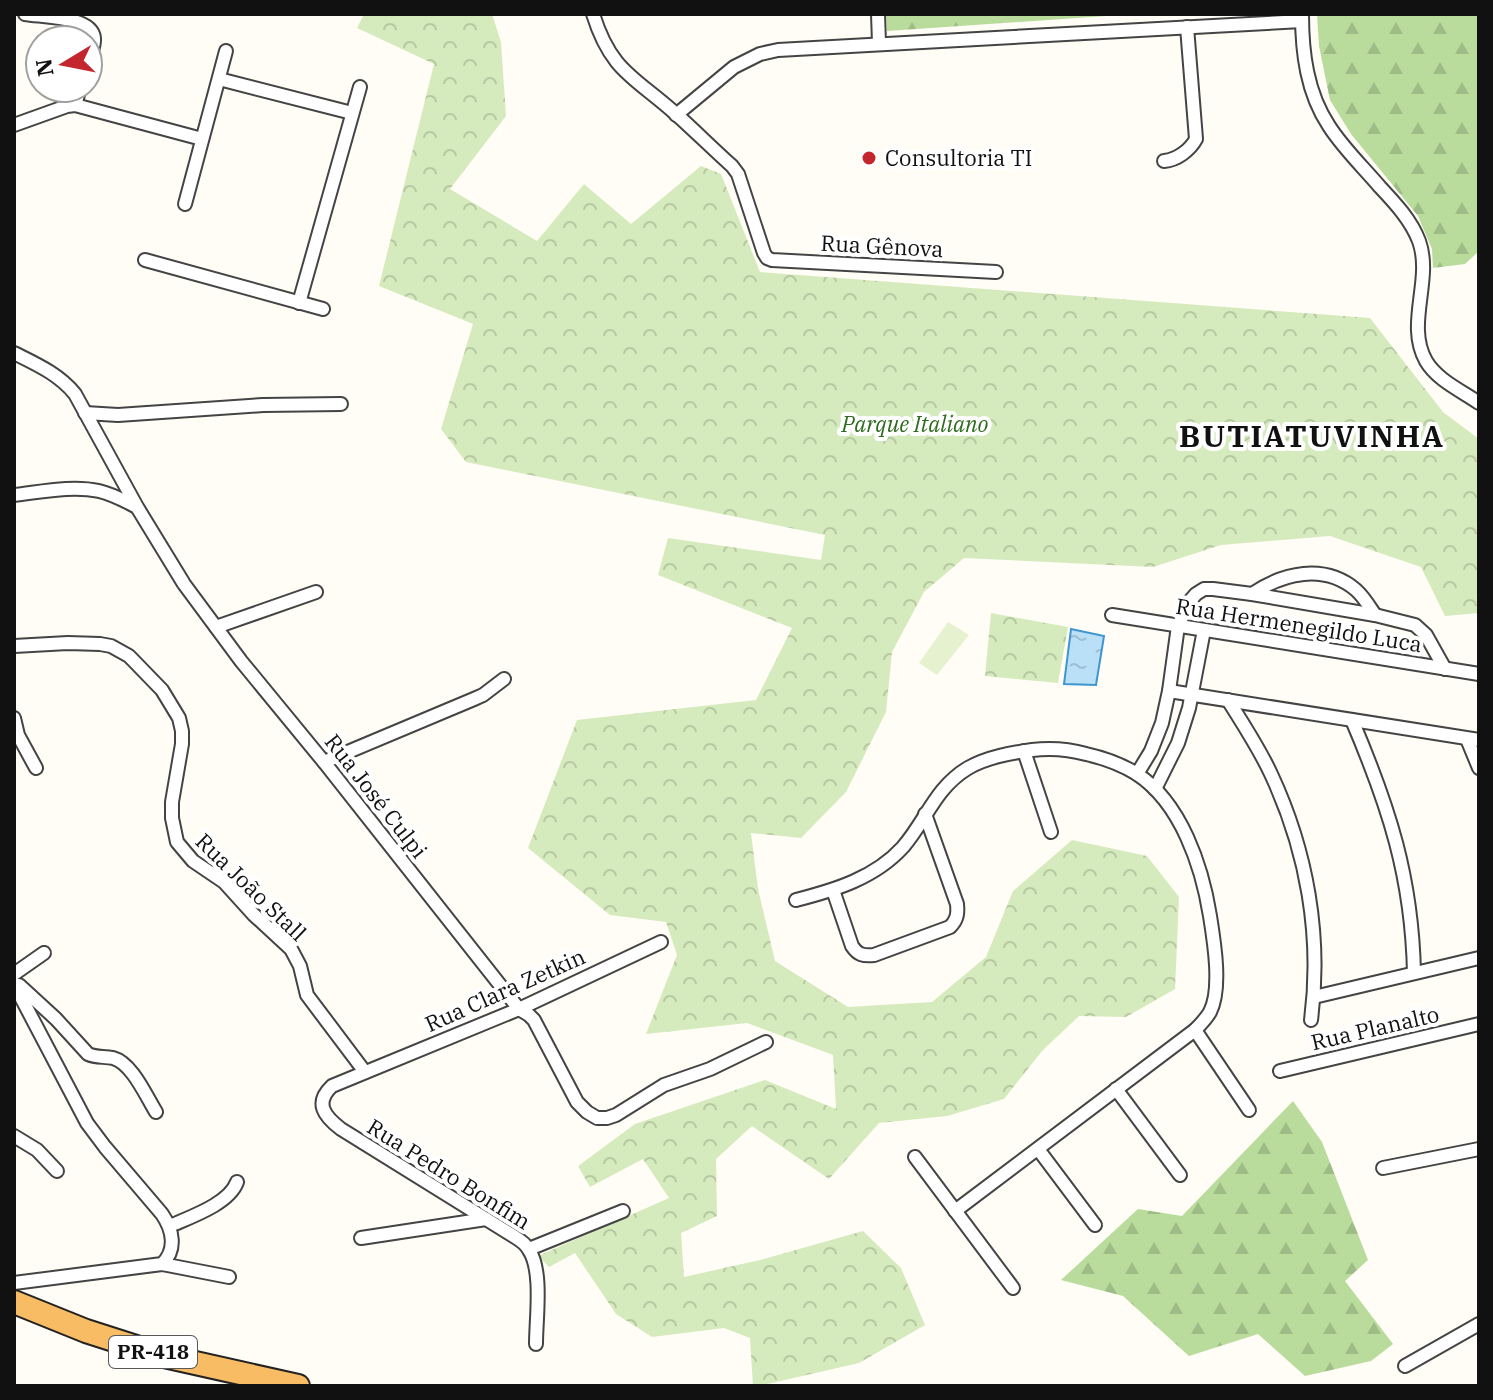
<svg xmlns="http://www.w3.org/2000/svg" width="1493" height="1400" viewBox="0 0 1493 1400" font-family="'IBM Plex Serif',serif">
  <style>
    .forest { fill: url(#forest-firs) }
    .park { fill: url(#park-crowns) }
    .pitch { fill: #e6f2cf }
    .water { fill: url(#water-ripples); stroke: #3f96cf; stroke-width: 2 }
    .lines { fill: none; stroke-linecap: round; stroke-linejoin: round }
    .minor-casing { stroke: #444; stroke-width: 16 }
    .trunk-casing { stroke: #222; stroke-width: 26 }
    .minor { stroke: #fff; stroke-width: 12 }
    .trunk { stroke: #f7bc64; stroke-width: 22 }
    .poi-dot { fill: #c4262e; stroke: #fff; stroke-width: 3 }
    .labels { text-anchor: middle; stroke-width: 8; stroke-linejoin: round; paint-order: stroke }
    .shield { fill: #fff; stroke: #585858; stroke-width: 2 }
    .shield-label { font-size: 20px; font-weight: bold; fill: #111 }
    .poi-label { font-size: 22px; fill: #111; stroke: #fff; text-anchor: start }
    .street-label { font-size: 22px; fill: #111; stroke: #fff }
    .park-label { font-size: 22px; font-style: italic; fill: #2f6b1f; stroke: #fff }
    .district-label { font-size: 30px; font-weight: bold; letter-spacing: 2px; fill: #111; stroke: #fff }
  </style>
  <defs>
    <pattern id="forest-firs" width="22" height="20" patternUnits="userSpaceOnUse" patternTransform="scale(2)"><rect width="22" height="20" fill="#b9dc9c"/><path d="M5 1l3.5 6h-7zM16 11l3.5 6h-7z" fill="#9ebc85"/></pattern>
    <pattern id="park-crowns" width="20" height="18" patternUnits="userSpaceOnUse" patternTransform="scale(2)"><rect width="20" height="18" fill="#d5ebbd"/><path d="M2 6a3 3 0 1 1 6 0M12 15a3 3 0 1 1 6 0" fill="none" stroke="#b6c8a1"/></pattern>
    <pattern id="water-ripples" width="26" height="14" patternUnits="userSpaceOnUse" patternTransform="scale(2)"><rect width="26" height="14" fill="#b9e0f7"/><path d="M2 4q2-2 4 0t4 0M15 11q2-2 4 0t4 0" fill="none" stroke="#9ebfd3"/></pattern>
  </defs>
  <rect width="100%" height="100%" fill="#fffdf5"/>
  <!-- forest -->
  <g class="forest">
    <path d="M886 14H1135L887 31Z"/>
    <path d="M1317 14H1479V251L1465 264 1433 268 1432 249 1418 216 1351 134 1330 100 1319 46Z"/>
    <path d="M1293 1101 1322 1142 1368 1260 1345 1281 1393 1344 1371 1361 1305 1376 1258 1334 1189 1356 1123 1296 1061 1280 1138 1209 1182 1216Z"/>
  </g>
  <!-- park -->
  <g class="park">
    <path d="M364 14H492L501 42 506 116 450 189 537 241 584 184 631 224 701 166 721 174 760 272 1370 318 1443 412 1479 439V613L1445 616 1421 567 1330 536 1221 545 1153 567 964 558 924 592 892 652 886 712 846 792 801 838 751 833 758 889 775 961 848 1007 932 1002 986 957 1013 891 1072 840 1147 856 1179 897 1175 989 1126 1017 1079 1016 1042 1051 1004 1099 947 1116 879 1123 829 1179 752 1126 716 1159 717 1216 681 1233 684 1277 760 1260 863 1231 901 1268 925 1325 859 1363 759 1386H753L750 1338 724 1328 652 1337 616 1314 575 1253 549 1267 538 1256 669 1198 643 1159 590 1187 578 1166 635 1124 765 1080 836 1109 833 1055 747 1023 646 1034 677 955 666 922 610 915 528 848 577 720 756 700 792 628 658 575 668 538 821 560 825 535 466 462 441 429 473 324 379 286 434 64 357 28Z"/>
    <path d="M991 613 1068 627 1058 683 985 676Z"/>
  </g>
  <!-- pitch -->
  <path class="pitch" d="M948 622 969 635 937 675 919 663Z"/>
  <!-- water -->
  <path class="water" d="M1071 629 1104 636 1096 685 1064 684Z"/>
  <g class="lines">
    <defs>
      <g id="minor">
        <path d="M25 14C42 17 92 16 94 38 95 46 90 55 88 63"/>
        <path d="M593 14C611 72 635 77 676 114 695 131 713 149 732 166L738 174 764 253 767 258 772 260 996 272"/>
        <path d="M878 14 879 43"/>
        <path d="M1302 14C1302 53 1307 93 1329 126 1343 148 1363 167 1380 187 1395 203 1411 220 1419 241 1433 280 1405 324 1426 361 1437 380 1462 391 1479 403"/>
        <path d="M219 79 352 113"/>
        <path d="M75 105 80 88"/>
        <path d="M676 115 734 67 760 54 778 50 1302 21"/>
        <path d="M14 125 67 106 75 105 202 139"/>
        <path d="M1164 161C1177 160 1190 150 1196 139L1187 27"/>
        <path d="M185 204 226 51"/>
        <path d="M145 260 323 309"/>
        <path d="M299 303 360 87"/>
        <path d="M14 353C36 364 59 374 75 394L137 507 184 584 241 661 324 762 519 1009 529 1015 534 1020 577 1102 587 1112 597 1118H607L616 1115 664 1085 710 1069 766 1042"/>
        <path d="M85 413 118 415 263 405 341 404"/>
        <path d="M14 495C41 492 72 485 99 491 112 494 123 500 135 506"/>
        <path d="M1252 594C1283 573 1324 563 1356 590 1364 597 1369 606 1375 615"/>
        <path d="M1112 615 1479 674"/>
        <path d="M216 627 316 592"/>
        <path d="M14 646 68 643 100 644 111 646 129 656 162 690 179 718 182 731V744L172 802V818L177 842 193 861 224 882 253 914 291 949 300 966 307 995 365 1072"/>
        <path d="M1169 691 1479 740"/>
        <path d="M1228 700C1243 724 1259 748 1271 774 1307 851 1322 936 1311 1020"/>
        <path d="M14 718 18 735 36 768"/>
        <path d="M1352 720C1389 807 1412 877 1414 973"/>
        <path d="M1467 739 1479 768"/>
        <path d="M1024 751 1051 832"/>
        <path d="M324 762 474 699 483 695 504 679"/>
        <path d="M1137 774 1151 751 1162 723 1169 691 1178 626 1189 602 1196 594 1204 589H1213L1252 594 1375 615 1415 625 1426 635 1445 669"/>
        <path d="M1155 789 1178 743 1189 708 1204 630"/>
        <path d="M833 890 852 946C858 955 863 956 874 955L950 927C957 920 958 914 957 904L925 814"/>
        <path d="M796 900C835 890 875 878 903 847 927 819 935 788 968 768 987 757 1011 753 1032 750 1050 748 1068 749 1086 754 1104 758 1121 764 1137 774 1181 803 1202 866 1210 916 1214 941 1222 989 1210 1012 1206 1019 1200 1025 1195 1030L955 1211"/>
        <path d="M14 974 44 953"/>
        <path d="M14 984 87 1123 105 1147 162 1214C173 1230 177 1250 162 1264L14 1283"/>
        <path d="M19 985 56 1019 88 1054C96 1058 104 1056 113 1058 132 1063 146 1096 156 1112"/>
        <path d="M1314 997 1479 958"/>
        <path d="M1195 1030 1249 1110"/>
        <path d="M1280 1071 1479 1024"/>
        <path d="M1116 1089 1180 1175"/>
        <path d="M14 1136 37 1150 57 1171"/>
        <path d="M1038 1149 1095 1225"/>
        <path d="M915 1157 1013 1288"/>
        <path d="M1383 1168 1479 1149"/>
        <path d="M170 1226C190 1217 229 1204 237 1182"/>
        <path d="M361 1238 486 1219"/>
        <path d="M529 1249 623 1211"/>
        <path d="M162 1264 229 1277"/>
        <path d="M536 1344C536 1318 543 1271 529 1250 526 1244 520 1240 515 1237L341 1129C324 1116 314 1103 332 1086L519 1009 661 942"/>
        <path d="M1405 1366 1479 1324"/>
      </g>
      <path id="trunk" d="M14 1302 86 1331 164 1356 298 1386"/>
    </defs>
    <!-- minor casing -->
    <use href="#minor" class="minor-casing"/>
    <!-- trunk casing -->
    <use href="#trunk" class="trunk-casing"/>
    <!-- minor -->
    <use href="#minor" class="minor"/>
    <!-- trunk -->
    <use href="#trunk" class="trunk"/>
  </g>
  <!-- markers -->
  <circle class="poi-dot" cx="869" cy="158" r="8"/>
  <g class="labels">
    <!-- shield labels -->
    <rect class="shield" x="109" y="1336" width="88" height="32" rx="6"/>
    <g class="shield-label">
      <text x="153" y="1359">PR-418</text>
    </g>
    <!-- poi labels -->
    <g class="poi-label">
      <text x="885" y="166">Consultoria TI</text>
    </g>
    <!-- street labels -->
    <g class="street-label">
      <text transform="translate(882 246) rotate(3)" y="8">Rua Gênova</text>
      <text transform="translate(1299 625) rotate(9)" y="8">Rua Hermenegildo Luca</text>
      <text transform="translate(376 796) rotate(52)" y="8">Rua José Culpi</text>
      <text transform="translate(251 887) rotate(44)" y="8">Rua João Stall</text>
      <text transform="translate(505 990) rotate(-24)" y="8">Rua Clara Zetkin</text>
      <text transform="translate(1375 1028) rotate(-13)" y="8">Rua Planalto</text>
      <text transform="translate(449 1174) rotate(32)" y="8">Rua Pedro Bonfim</text>
    </g>
    <!-- park labels -->
    <g class="park-label">
      <text x="915" y="432">Parque Italiano</text>
    </g>
    <!-- district labels -->
    <g class="district-label">
      <text x="1312" y="447">BUTIATUVINHA</text>
    </g>
  </g>
  <!-- border -->
  <rect width="1493" height="1400" fill="none" stroke="#111111" stroke-width="32"/>
  <!-- north arrow -->
  <g transform="translate(64 64) rotate(260)"><circle r="38" fill="#ffffff" stroke="#a0a0a0" stroke-width="2"/>
  <path d="M0-6L14 30L0 20L-14 30Z" fill="#c4262e"/>
  <text y="-12" font-size="22" font-weight="bold" text-anchor="middle" fill="#111111">N</text>
  </g>
</svg>
